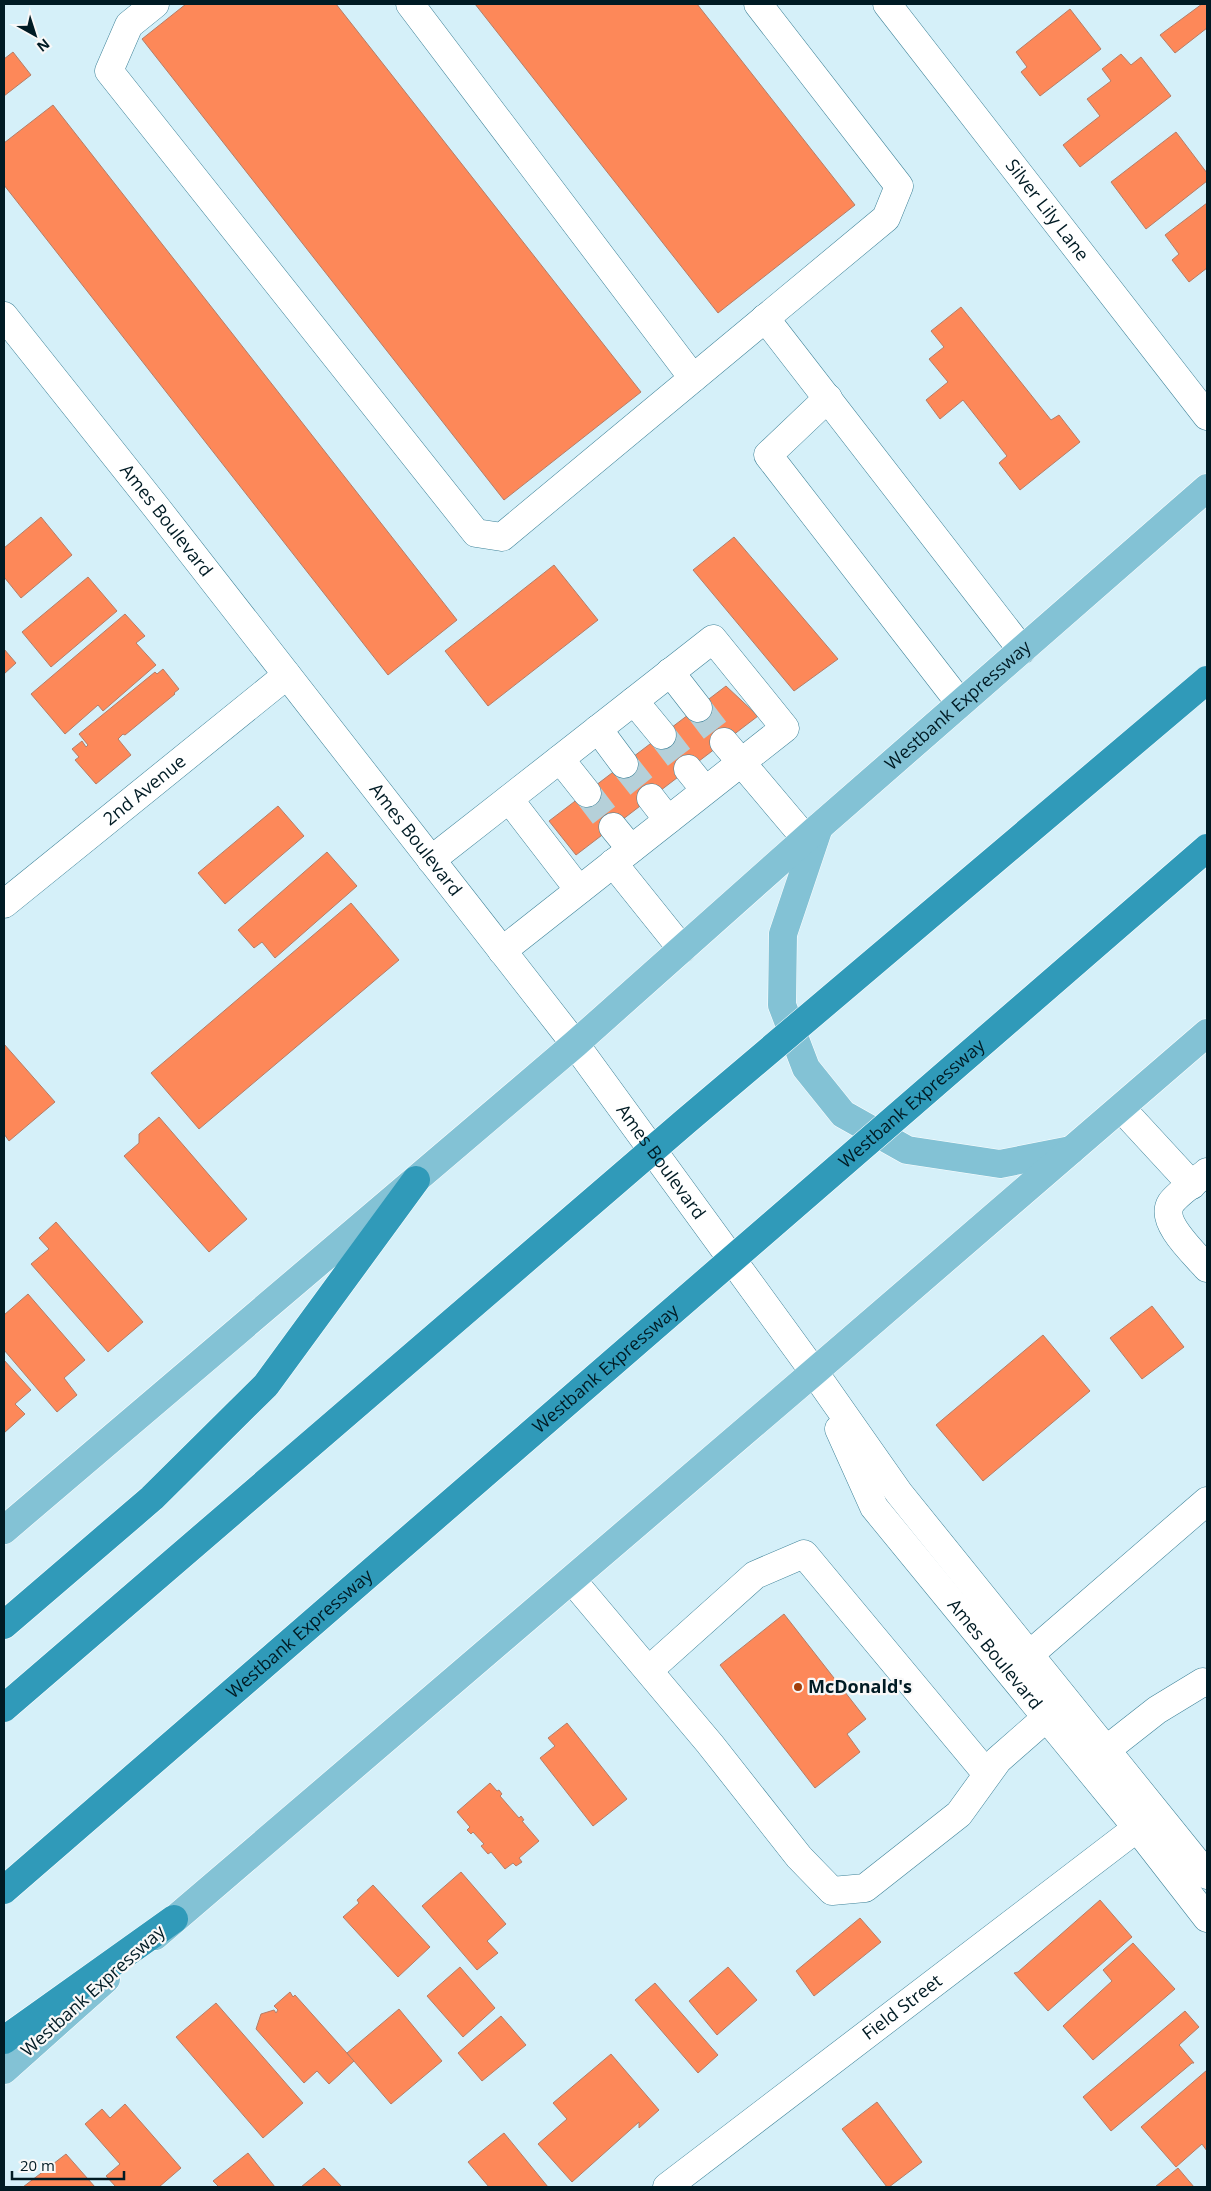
<svg xmlns="http://www.w3.org/2000/svg" width="1211" height="2191" viewBox="0 0 1211 2191" font-family="'Open Sans',sans-serif">
  <style>
    .building { fill: #fd8859; stroke: #b57d67 }
    .lines { fill: none; stroke-linecap: round; stroke-linejoin: round }
    .minor-tunnel { stroke: #b5d0d9; stroke-width: 28; stroke-dasharray: 28 14; stroke-linecap: butt }
    .minor-casing { stroke: #3f8399; stroke-width: 29 }
    .major-casing { stroke: #fff; stroke-width: 29 }
    .highway-casing { stroke: #fff; stroke-width: 29 }
    .minor { stroke: #fff; stroke-width: 28 }
    .major { stroke: #83c2d5; stroke-width: 28 }
    .highway { stroke: #309ab9; stroke-width: 28 }
    .highway-bridge-casing { stroke: #fff; stroke-width: 29; stroke-linecap: butt }
    .highway-bridge { stroke: #309ab9; stroke-width: 28 }
    .poi-dot { fill: #a23e0b; stroke: #f8f8f8; stroke-width: 2 }
    .labels { text-anchor: middle; stroke-width: 4.5; stroke-linejoin: round; paint-order: stroke }
    .street-label { font-size: 18px; fill: #001b24; stroke: #f8f8f8 }
    .poi-label { font-size: 18px; font-weight: bold; fill: #001b24; stroke: #f8f8f8; text-anchor: start }
  </style>
  <rect width="100%" height="100%" fill="#d5f0f9"/>
  <!-- building -->
  <g class="building">
    <path d="M186 4H336L641 392 504 500 142 39Z"/>
    <path d="M475 4H697L855 205 718 313Z"/>
    <path d="M1202 4H1207V28L1175 53 1160 35Z"/>
    <path d="M1070 9 1101 49 1040 96 1021 72 1027 67 1016 52Z"/>
    <path d="M13 52 31 75 4 96V59Z"/>
    <path d="M1121 54 1131 65 1141 57 1171 96 1080 167 1063 145 1100 116 1087 99 1111 81 1102 69Z"/>
    <path d="M53 105 457 620 388 675 4 185V143Z"/>
    <path d="M1176 132 1207 173V181L1146 229 1111 182Z"/>
    <path d="M1207 203V268L1189 282 1172 260 1179 254 1165 235Z"/>
    <path d="M961 307 1051 420 1059 415 1080 442 1020 490 999 463 1007 456 963 400 940 419 926 400 948 382 929 359 944 347 931 331Z"/>
    <path d="M41 517 72 555 21 598 4 577V548Z"/>
    <path d="M734 537 838 659 794 691 693 570Z"/>
    <path d="M554 565 598 620 488 706 445 651Z"/>
    <path d="M88 577 117 611 51 667 22 632Z"/>
    <path d="M125 614 145 636 136 643 156 665 103 711 98 705 65 734 31 694Z"/>
    <path d="M4 649 16 663 4 674Z"/>
    <path d="M163 669 179 689 174 693 175 694 125 735 123 734 118 739 131 755 96 784 75 760 79 757 72 749 82 741 86 747 88 745 79 734 155 672 157 674Z"/>
    <path d="M726 686 758 716 576 855 549 821Z"/>
    <path d="M278 806 304 836 225 904 198 873Z"/>
    <path d="M327 852 357 886 275 958 262 942 254 948 238 930Z"/>
    <path d="M351 903 399 960 199 1129 151 1073Z"/>
    <path d="M4 1044 55 1102 9 1141 4 1134Z"/>
    <path d="M159 1117 247 1219 209 1252 124 1156 139 1143V1134Z"/>
    <path d="M56 1222 143 1322 108 1352 31 1264 49 1249 39 1238Z"/>
    <path d="M28 1294 85 1360 64 1378 77 1395 57 1412 4 1350V1315Z"/>
    <path d="M1152 1306 1184 1347 1142 1379 1110 1338Z"/>
    <path d="M1043 1335 1090 1391 983 1481 936 1425Z"/>
    <path d="M4 1360 31 1390 15 1404 25 1414 4 1433Z"/>
    <path d="M784 1614 866 1719 847 1734 860 1752 815 1788 720 1665Z"/>
    <path d="M567 1723 627 1799 593 1826 540 1758 555 1746 548 1738Z"/>
    <path d="M490 1783 497 1791 499 1790 502 1794 500 1796 519 1818 521 1816 524 1820 522 1821 539 1841 519 1858 522 1862 516 1866 513 1863 505 1869 491 1852 488 1854 481 1846 484 1844 473 1832 471 1834 467 1830 470 1827 457 1812Z"/>
    <path d="M461 1872 506 1924 487 1941 498 1953 477 1970 422 1906Z"/>
    <path d="M373 1885 430 1947 398 1977 343 1917 359 1903 357 1900Z"/>
    <path d="M1100 1900 1132 1937 1048 2011 1014 1973 1018 1972Z"/>
    <path d="M860 1918 881 1942 814 1996 796 1971Z"/>
    <path d="M1133 1943 1175 1989 1093 2060 1063 2026 1112 1981 1103 1970Z"/>
    <path d="M460 1967 495 2008 463 2037 427 1996Z"/>
    <path d="M728 1967 757 2000 717 2035 689 2001Z"/>
    <path d="M655 1983 718 2055 698 2073 635 2000Z"/>
    <path d="M290 1992 293 1997 295 1995 354 2061 329 2084 317 2071 304 2083 256 2029 261 2014 274 2010 276 2013 278 2010 274 2006Z"/>
    <path d="M216 2003 303 2103 263 2138 176 2037Z"/>
    <path d="M399 2009 442 2061 391 2104 347 2053Z"/>
    <path d="M1185 2011 1199 2027 1179 2045 1194 2063H1192L1111 2131 1083 2097Z"/>
    <path d="M501 2016 526 2045 482 2081 458 2053Z"/>
    <path d="M611 2054 659 2110 639 2128V2122L572 2182 538 2144 567 2119 553 2103Z"/>
    <path d="M1207 2070V2151L1202 2144 1176 2167 1141 2127Z"/>
    <path d="M877 2102 922 2162 889 2187H887L842 2129Z"/>
    <path d="M125 2104 181 2168 159 2187H116L106 2176 120 2164 85 2124 102 2109 110 2118Z"/>
    <path d="M504 2133 548 2187H489L468 2162Z"/>
    <path d="M248 2153 275 2187H219L213 2181Z"/>
    <path d="M66 2154 95 2187H23Z"/>
    <path d="M324 2168 342 2187H301Z"/>
    <path d="M1178 2168 1194 2187H1155Z"/>
  </g>
  <g class="lines">
    <!-- minor-tunnel -->
    <g class="minor-tunnel">
      <path d="M698 708 724 742"/>
      <path d="M662 735 688 769"/>
      <path d="M624 764 651 798"/>
      <path d="M587 793 613 827"/>
    </g>
    <defs>
      <g id="minor">
        <path d="M155 4 129 25 109 71 476 533 502 537 886 218 899 186 758 4"/>
        <path d="M410 4 693 378"/>
        <path id="s1" d="M887 4 1207 416"/>
        <path id="s2" d="M4 316 156 507 575 1044 814 1372 899 1493 1207 1875"/>
        <path d="M765 318 1022 650"/>
        <path d="M828 398 768 455 960 703"/>
        <path d="M670 672 698 708"/>
        <path d="M634 701 662 735"/>
        <path d="M598 729 624 764"/>
        <path d="M724 742 806 839"/>
        <path d="M560 759 587 793"/>
        <path d="M688 769 705 790"/>
        <path d="M651 798 668 820"/>
        <path d="M509 799 579 890"/>
        <path d="M613 827 631 849"/>
        <path d="M431 860 713 639 785 728 502 951"/>
        <path d="M613 863 682 949"/>
        <path id="s3" d="M4 904 287 675"/>
        <path d="M1121 1108 1192 1185"/>
        <path d="M1207 1172C1198 1180 1178 1193 1171 1203 1159 1222 1195 1254 1207 1268"/>
        <path id="s4" d="M839 1429 874 1507 1137 1828 1207 1918"/>
        <path d="M572 1580 710 1744 799 1857 832 1891 865 1888 959 1814 998 1760 1047 1717"/>
        <path d="M1029 1655 1207 1501"/>
        <path d="M649 1670 755 1575 804 1554 987 1774"/>
        <path d="M1106 1750 1157 1710 1203 1682 1207 1683"/>
        <path id="s5" d="M667 2187 1137 1828"/>
      </g>
      <g id="major">
        <path d="M819 827 783 934 782 1005 806 1068 843 1114 907 1150 1000 1164 1071 1150"/>
        <path id="s6" d="M4 1530 575 1044 820 826 1207 488"/>
        <path d="M155 1936 814 1372 1207 1033"/>
        <path d="M4 2070 106 1979"/>
      </g>
      <g id="highway">
        <path d="M4 1625 152 1498 266 1385 416 1180"/>
        <path d="M4 2040 174 1919"/>
      </g>
    </defs>
    <!-- minor casing -->
    <use href="#minor" class="minor-casing"/>
    <!-- major casing -->
    <use href="#major" class="major-casing"/>
    <!-- highway casing -->
    <use href="#highway" class="highway-casing"/>
    <!-- minor -->
    <use href="#minor" class="minor"/>
    <!-- major -->
    <use href="#major" class="major"/>
    <!-- highway -->
    <use href="#highway" class="highway"/>
    <defs>
      <g id="highway-bridge">
        <path d="M4 1708 686 1121 1207 680"/>
        <path id="s7" d="M4 1890 1207 848"/>
      </g>
    </defs>
    <!-- highway-bridge casing -->
    <use href="#highway-bridge" class="highway-bridge-casing"/>
    <!-- highway-bridge -->
    <use href="#highway-bridge" class="highway-bridge"/>
  </g>
  <!-- markers -->
  <circle class="poi-dot" cx="798" cy="1687" r="5"/>
  <g class="labels">
    <!-- street labels -->
    <g class="street-label">
      <text dy="6" stroke="none"><textPath href="#s1" startOffset="261">Silver Lily Lane</textPath></text>
      <text dy="6" stroke="none"><textPath href="#s2" startOffset="261">Ames Boulevard</textPath></text>
      <text dy="6" stroke="none"><textPath href="#s6" startOffset="1261">Westbank Expressway</textPath></text>
      <text dy="6" stroke="none"><textPath href="#s3" startOffset="181">2nd Avenue</textPath></text>
      <text dy="6" stroke="none"><textPath href="#s2" startOffset="666">Ames Boulevard</textPath></text>
      <text dy="6" stroke="none"><textPath href="#s7" startOffset="1201">Westbank Expressway</textPath></text>
      <text dy="6" stroke="none"><textPath href="#s2" startOffset="1071">Ames Boulevard</textPath></text>
      <text dy="6" stroke="none"><textPath href="#s7" startOffset="796">Westbank Expressway</textPath></text>
      <text dy="6" stroke="none"><textPath href="#s7" startOffset="391">Westbank Expressway</textPath></text>
      <text dy="6" stroke="none"><textPath href="#s4" startOffset="276">Ames Boulevard</textPath></text>
      <text transform="translate(93 1991) rotate(-42)" y="6">Westbank Expressway</text>
      <text dy="6" stroke="none"><textPath href="#s5" startOffset="296">Field Street</textPath></text>
    </g>
    <!-- poi labels -->
    <g class="poi-label">
      <text x="808" y="1693">McDonald's</text>
    </g>
  </g>
  <!-- border -->
  <rect width="1211" height="2191" fill="none" stroke="#001b24" stroke-width="10"/>
  <!-- north arrow -->
  <g transform="translate(35 35) rotate(141)" stroke="#f8f8f8" stroke-width="4" paint-order="stroke">
  <path d="M0-4L9 19L0 12L-9 19Z" fill="#001b24"/>
  <text y="-8" font-size="14" font-weight="bold" text-anchor="middle" fill="#001b24">N</text>
  </g>
  <!-- scale -->
  <path d="M12 2171v8h112v-8" fill="none" stroke="#001b24" stroke-width="2.5"/>
  <text x="20" y="2171" font-size="15" fill="#001b24" stroke="#f8f8f8" stroke-width="4" paint-order="stroke">20 m</text>
</svg>
